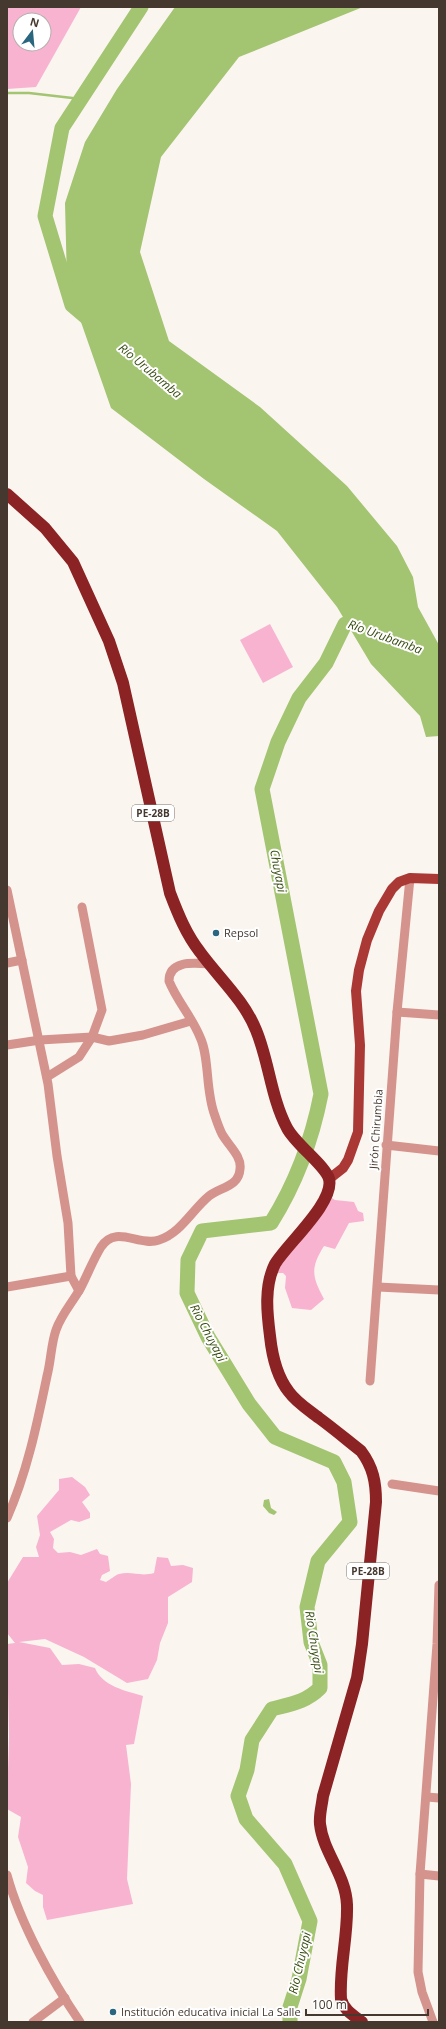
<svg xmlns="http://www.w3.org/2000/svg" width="446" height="2029" viewBox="0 0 446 2029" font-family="'Open Sans',sans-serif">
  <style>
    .green { fill: #f7b3d0; fill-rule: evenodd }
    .water { fill: #a3c471 }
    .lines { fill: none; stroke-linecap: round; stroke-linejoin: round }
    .stream { stroke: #a3c471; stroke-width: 2.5 }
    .river { stroke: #a3c471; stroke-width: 15 }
    .minor { stroke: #d4948d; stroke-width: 9 }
    .major { stroke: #aa3936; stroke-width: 10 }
    .highway { stroke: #8b2223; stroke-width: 12 }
    .poi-dot { fill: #2b667f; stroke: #fff; stroke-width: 1.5 }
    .labels { text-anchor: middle; stroke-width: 4; stroke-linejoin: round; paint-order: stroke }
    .shield { fill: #fff; stroke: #7d746d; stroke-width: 1 }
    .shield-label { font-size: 10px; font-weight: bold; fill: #45382f }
    .poi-label { font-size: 11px; fill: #45382f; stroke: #fff; text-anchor: start }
    .street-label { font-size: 11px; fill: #45382f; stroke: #fff }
    .water-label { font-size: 12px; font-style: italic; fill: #354a0d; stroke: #fff }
  </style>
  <rect width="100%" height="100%" fill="#fbf5f0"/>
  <!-- green -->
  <g class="green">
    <path d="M7 7H81L36 87 7 89ZM20 20H44V44H20Z"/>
    <path d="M270 624 293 667 263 683 240 640Z"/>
    <path d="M327 1195 335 1200 354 1202 358 1211 363 1213 364 1221 349 1223 335 1249 324 1246C310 1268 312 1277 324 1299L311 1310 292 1308 285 1288 286 1276 283 1273H274L283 1263 288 1251Z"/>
    <path d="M72 1477 85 1487 90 1495 82 1502 90 1513V1518L79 1522 71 1520 50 1532 54 1539 53 1548 58 1553 70 1552 81 1555 97 1549 100 1554 108 1556 110 1571 102 1575 100 1580 106 1582C110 1580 115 1575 119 1574 133 1571 140 1577 154 1573L157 1557 168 1558 171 1566 183 1565 193 1568 192 1582 168 1597V1623L160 1643 157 1660 148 1679 127 1683 84 1657 45 1639 19 1642 50 1648 62 1665 79 1664 95 1668C102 1686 126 1691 143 1696L134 1744 126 1745 131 1784 127 1879 133 1904 47 1920 43 1907V1895L35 1891 26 1883 28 1867 18 1837 21 1817 7 1809 9 1737 7 1644 15 1643 7 1633V1583L23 1557H39L36 1547 40 1535 37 1516 59 1490V1479Z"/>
  </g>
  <!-- water -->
  <g class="water">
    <path d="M175 7H363L239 57 161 157 140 252 169 341 260 407 347 486 397 546 413 577 418 607 439 645V736L426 737 420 716 371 664 337 607 277 531 204 479 111 408 67 282 65 203 85 142 117 89Z"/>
    <path d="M269 1499 271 1508 277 1512 274 1515 269 1513 263 1506 264 1500Z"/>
  </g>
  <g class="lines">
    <!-- stream -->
    <path class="stream" d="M7 93H29L81 99"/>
    <!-- river -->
    <g class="river">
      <path d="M92 322 72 305 45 216 62 128 141 7"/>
      <path d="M290 2022V2007L299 1979 310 1921 285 1864 246 1819 238 1796 247 1770 252 1740 272 1709C291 1704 306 1702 320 1688V1665L311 1642 307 1607 318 1561 350 1522 344 1482 334 1462 275 1437 249 1404 208 1337 187 1293 188 1260 202 1231 271 1223C296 1183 312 1140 321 1094L262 789 278 742 299 698 326 663 345 624"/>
    </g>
    <!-- minor -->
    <g class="minor">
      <path d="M7 890 48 1084 57 1156 68 1223 71 1276 79 1291"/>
      <path d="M7 963 22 960"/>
      <path d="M397 1012 439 1015"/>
      <path d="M7 1045 40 1040 92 1037 109 1041 143 1035 191 1021"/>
      <path d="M47 1077 79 1057 92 1037 102 1010 82 907"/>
      <path d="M386 1145 439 1151"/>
      <path d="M7 1287 71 1276"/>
      <path d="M378 1287 439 1290"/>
      <path d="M370 1381 397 1012 410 878"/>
      <path d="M392 1484 439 1491"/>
      <path d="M7 1518C27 1473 37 1424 47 1376 51 1361 51 1344 56 1330 61 1315 72 1303 80 1289 87 1276 93 1260 101 1247 116 1224 139 1247 159 1240 181 1233 192 1210 209 1196 220 1187 239 1187 240 1169 242 1156 228 1145 222 1134 219 1128 217 1122 215 1116 205 1091 210 1058 200 1037 192 1017 177 1001 169 981 169 960 194 963 209 964"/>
      <path d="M427 1797 439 1798"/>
      <path d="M420 1874 439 1876"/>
      <path d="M7 1875C20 1923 52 1981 80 2022"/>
      <path d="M33 2022 65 1998"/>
      <path d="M433 2022 422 1992 418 1972 420 1874 437 1644 439 1585"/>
    </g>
    <!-- major -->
    <path class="major" d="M329 1179 343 1168 348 1160 358 1132 360 1045 356 991 359 970 367 940 379 911 392 889 399 882 410 878 439 879"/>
    <!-- highway -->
    <path class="highway" d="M7 494 45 528 73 562 109 641 123 683 170 893C178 914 186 934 200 952 219 978 244 1000 256 1030 269 1061 271 1098 287 1128 295 1144 326 1166 329 1179 335 1202 287 1244 275 1264 264 1286 267 1313 270 1336 272 1355 277 1377 289 1392 297 1403 309 1410 319 1418 334 1429 347 1440 361 1451 373 1467 376 1482 376 1502L362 1644 357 1678 323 1796C322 1805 319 1815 320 1824 323 1852 346 1875 347 1905 348 1936 339 1968 341 1999 344 2010 353 2015 362 2022"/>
  </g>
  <!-- markers -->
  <g class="poi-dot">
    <circle cx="216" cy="933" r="4"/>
    <circle cx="113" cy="2012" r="4"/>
  </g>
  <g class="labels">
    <!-- shield labels -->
    <g class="shield">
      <rect x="132" y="805" width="42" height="16" rx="3"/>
      <rect x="347" y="1563" width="42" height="16" rx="3"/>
    </g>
    <g class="shield-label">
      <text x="153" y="817">PE-28B</text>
      <text x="368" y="1575">PE-28B</text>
    </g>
    <!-- poi labels -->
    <g class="poi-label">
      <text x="224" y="937">Repsol</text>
      <text x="121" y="2016">Institución educativa inicial La Salle</text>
    </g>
    <!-- street labels -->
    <g class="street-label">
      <text transform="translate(376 1129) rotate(-86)" y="4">Jirón Chirumbia</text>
    </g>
    <!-- water labels -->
    <g class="water-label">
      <text transform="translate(150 371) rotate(40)" y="4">Río Urubamba</text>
      <text transform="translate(385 637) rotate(20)" y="4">Río Urubamba</text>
      <text transform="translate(278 871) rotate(79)" y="4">Chuyapi</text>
      <text transform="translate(208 1333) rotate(62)" y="4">Rio Chuyapi</text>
      <text transform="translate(314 1642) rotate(81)" y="4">Rio Chuyapi</text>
      <text transform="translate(300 1963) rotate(-77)" y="4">Rio Chuyapi</text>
    </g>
  </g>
  <!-- border -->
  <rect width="446" height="2029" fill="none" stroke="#45382f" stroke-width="16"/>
  <!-- north arrow -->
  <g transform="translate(32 32) rotate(16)"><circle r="19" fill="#ffffff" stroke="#b5afac"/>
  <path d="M0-3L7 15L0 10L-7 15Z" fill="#2b667f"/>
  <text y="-6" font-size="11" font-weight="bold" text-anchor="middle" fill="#45382f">N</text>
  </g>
  <!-- scale -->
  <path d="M306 2009v6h122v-6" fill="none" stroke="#45382f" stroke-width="2"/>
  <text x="312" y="2009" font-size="12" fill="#45382f" stroke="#ffffff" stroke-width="3" paint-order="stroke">100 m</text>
</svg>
